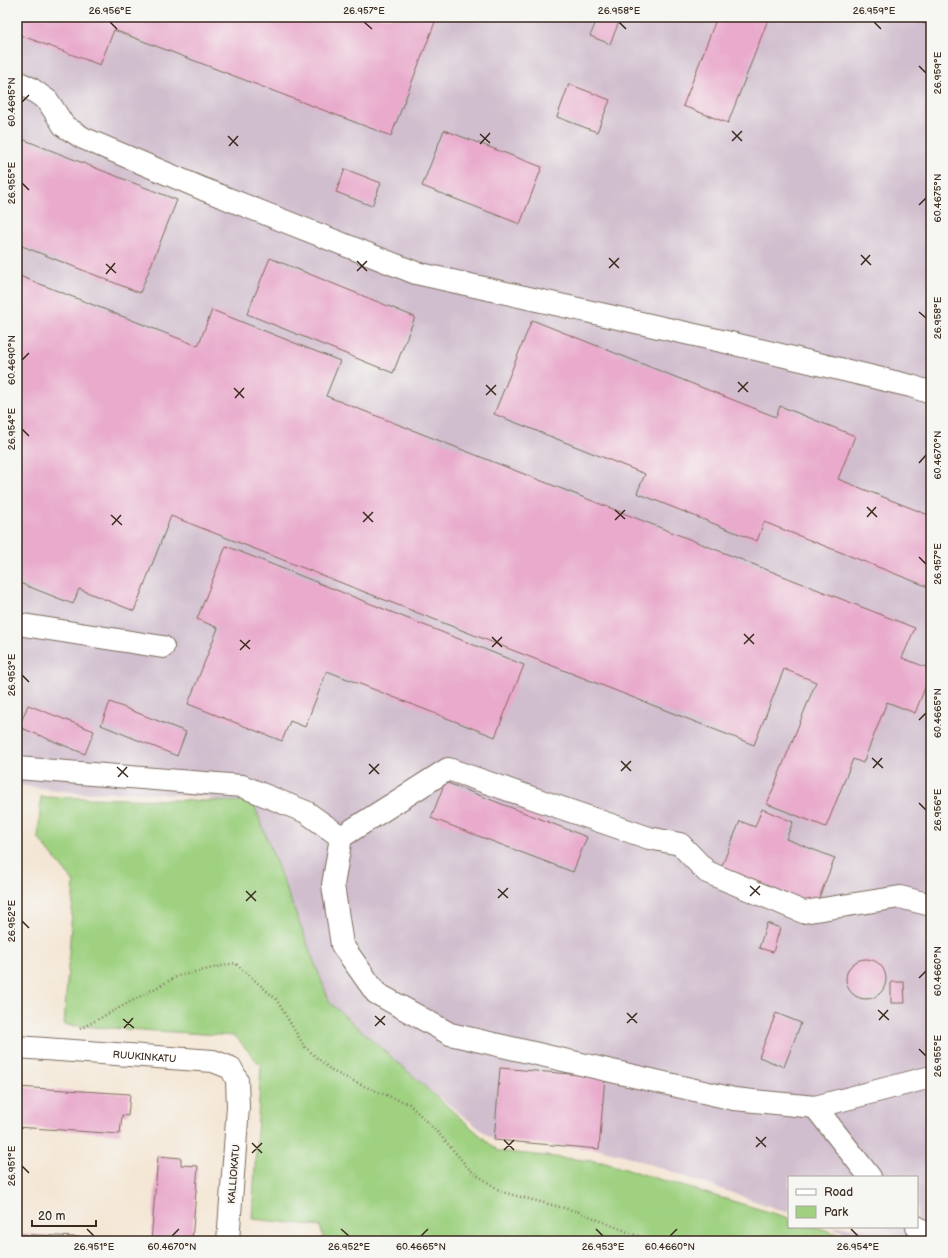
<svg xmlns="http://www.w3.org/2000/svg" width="948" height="1258" viewBox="0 0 948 1258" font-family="'Balsamiq Sans',sans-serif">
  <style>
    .industrial { fill: #d0bdcd }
    .green { fill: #9fd181; stroke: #6d7e50 }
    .building { fill: #e9aacc }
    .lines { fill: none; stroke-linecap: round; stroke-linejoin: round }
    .street-casing { stroke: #7c6c5e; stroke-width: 24 }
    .path { stroke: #7c6c5e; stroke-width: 2.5; stroke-dasharray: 1 3; stroke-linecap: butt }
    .street { stroke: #fff; stroke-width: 22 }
    .ticks { fill: none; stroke: #3b2a1e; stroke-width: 1.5 }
    .labels { text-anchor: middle; stroke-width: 4; stroke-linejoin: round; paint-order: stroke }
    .street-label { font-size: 10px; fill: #3b2a1e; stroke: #f6f6f2 }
    .neatline { fill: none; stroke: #3b2a1e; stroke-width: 1.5 }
    .ticks-label { font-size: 10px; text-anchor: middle; fill: #3b2a1e }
  </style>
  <rect width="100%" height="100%" fill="#f6f6f2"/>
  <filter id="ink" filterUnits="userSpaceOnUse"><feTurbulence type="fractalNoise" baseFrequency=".025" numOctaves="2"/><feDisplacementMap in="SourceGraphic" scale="8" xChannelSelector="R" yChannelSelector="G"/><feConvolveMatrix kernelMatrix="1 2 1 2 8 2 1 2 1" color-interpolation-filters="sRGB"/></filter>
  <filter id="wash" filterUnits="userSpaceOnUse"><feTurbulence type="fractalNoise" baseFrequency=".012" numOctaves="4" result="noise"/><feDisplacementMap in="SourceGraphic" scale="16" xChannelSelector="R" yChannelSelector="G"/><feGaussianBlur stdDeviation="0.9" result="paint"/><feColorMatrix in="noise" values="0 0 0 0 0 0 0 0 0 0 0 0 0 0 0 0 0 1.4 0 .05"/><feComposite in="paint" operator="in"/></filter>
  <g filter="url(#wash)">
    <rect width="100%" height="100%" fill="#f4e6d4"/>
    <!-- industrial -->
    <path class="industrial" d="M17 17H931V1241H870L830 1227H917V1177H789V1213L624 1155 599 1149 494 1140 315 1000 320 976 242 821 208 797 131 792 80 793 17 785Z"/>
    <!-- green -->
    <path class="green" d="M41 797 253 802 330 1003 498 1151 602 1162 789 1218V1227H817L857 1241H324L320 1226 252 1219 261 1066 235 1036 64 1025 74 882 38 838Z"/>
    <g id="blocks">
      <!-- building -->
      <g class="building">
        <path d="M17 17H437L391 136 114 30 100 65 17 34Z"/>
        <path d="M598 17H621L610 44 590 36Z"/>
        <path d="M717 17H769L728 123 683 106Z"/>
        <path d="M907 17H931V26Z"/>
        <path d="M569 84 610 100 597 132 557 117Z"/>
        <path d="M444 130 542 167 520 224 422 186Z"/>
        <path d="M17 137 177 200 140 293 17 244Z"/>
        <path d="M345 169 381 183 372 206 336 192Z"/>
        <path d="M270 258 415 317 393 373 247 314Z"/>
        <path d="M17 275 198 346 212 310 340 361 326 396 915 628 902 658 931 669V673L915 713 887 702 863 763 853 759 826 827 767 804 816 682 784 669 754 745 171 516 134 611 79 589 73 604 17 582Z"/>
        <path d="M532 320 776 417 780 406 855 436 838 479 931 516V588L764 522 757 541 637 493 645 474 494 414Z"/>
        <path d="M226 546 524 665 495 737 327 671 305 727 290 721 282 741 188 704 218 628 197 619Z"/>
        <path d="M110 702 186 732 177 756 101 725Z"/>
        <path d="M28 705 94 731 85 754 19 727Z"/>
        <path d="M445 782 587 837 573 872 431 818Z"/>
        <path d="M762 809 793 822 786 839 835 858 816 905 721 868 740 821 755 827Z"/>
        <path d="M767 923 780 928 773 952 759 948Z"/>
        <circle cx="866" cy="979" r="20"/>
        <path d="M891 982H904L905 1003H891Z"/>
        <path d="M776 1013 801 1023 784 1067 759 1057Z"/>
        <path d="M500 1068 605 1077 599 1149 494 1140Z"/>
        <path d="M17 1087 130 1094 128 1116 122 1115 120 1134 17 1127Z"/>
        <path d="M158 1156 181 1158V1165L198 1166 192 1241H151Z"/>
        <path d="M17 1234 117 1239 116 1241H17Z"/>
      </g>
    </g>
  </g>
  <g filter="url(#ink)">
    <use href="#blocks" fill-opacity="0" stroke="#7c6c5e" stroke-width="1"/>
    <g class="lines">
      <defs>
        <g id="street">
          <path d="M17 82 30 88 48 101 64 126 83 138 203 189 416 273 726 342 911 386 931 393"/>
          <path d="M17 624 163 647"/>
          <path d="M17 768 242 786 306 812 341 837 448 769 649 838 680 844 707 872 803 912 900 897 931 905"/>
          <path d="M341 837 333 885 342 945 376 993 450 1034 734 1099 815 1107 931 1077"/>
          <path id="s1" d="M17 1047 213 1061 231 1068 237 1080 238 1107 228 1241"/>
          <path d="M815 1107 870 1177"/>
          <path d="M917 1227 931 1239"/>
        </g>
      </defs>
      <!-- street casing -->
      <use href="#street" class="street-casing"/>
      <!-- path -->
      <path class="path" d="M80 1029 178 976 235 963 276 999 304 1046 332 1071 366 1087 409 1104 441 1136 470 1170 502 1192 579 1212 650 1241"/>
      <!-- street -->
      <use href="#street" class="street"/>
    </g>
  </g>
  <!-- ticks -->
  <path class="ticks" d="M110 22 117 29M364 22 372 29M619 22 626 29M874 22 881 29M919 66 926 73M22 102 29 95M732 131 742 141M480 134 490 143M228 136 238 146M732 141 742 131M480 144 490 133M229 146 238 136M22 183 29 190M919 205 926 198M861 255 871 265M609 258 619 268M357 261 367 271M106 264 116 273M861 265 870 255M609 268 619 258M357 271 367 261M106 274 115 263M919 312 926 318M22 360 29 353M738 382 748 392M486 385 496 395M234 388 244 398M738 392 748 382M486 395 496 385M235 398 244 388M22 429 29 436M919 463 926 455M867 507 877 517M615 510 625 519M363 512 373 522M111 515 122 525M867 517 876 507M615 520 625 510M363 522 373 512M112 525 121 515M919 557 926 564M744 634 754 644M492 637 502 647M240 640 250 649M744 644 754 634M492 647 502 637M240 650 250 640M22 675 29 682M919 720 926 713M872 758 883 768M621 761 631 771M369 764 379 774M117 767 128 777M873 768 882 758M621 771 631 761M369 774 379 764M118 777 127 767M919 803 926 810M750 886 760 895M498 889 508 898M246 891 256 901M750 896 760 886M498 898 508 888M246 901 256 891M22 921 29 928M919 978 926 971M878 1010 889 1020M627 1013 637 1023M375 1016 385 1025M123 1019 134 1028M879 1020 888 1010M627 1023 637 1013M375 1026 385 1016M124 1028 133 1018M919 1049 926 1056M756 1137 766 1147M504 1140 514 1150M252 1143 262 1153M756 1147 766 1137M504 1150 514 1140M252 1153 262 1143M22 1166 29 1173M87 1229 94 1236M341 1229 349 1236M596 1229 603 1236M851 1229 858 1236M172 1236 179 1229M421 1236 428 1229M670 1236 677 1229"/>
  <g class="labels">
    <!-- street labels -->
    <g class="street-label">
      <text dy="4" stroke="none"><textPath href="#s1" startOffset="128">RUUKINKATU</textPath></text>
      <text transform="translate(233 1174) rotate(-85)" y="4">KALLIOKATU</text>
    </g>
  </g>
  <!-- margin -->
  <rect width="948" height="1258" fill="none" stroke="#f6f6f2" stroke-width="44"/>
  <!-- legend -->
  <rect x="788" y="1176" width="130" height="52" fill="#f6f6f2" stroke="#aba49d"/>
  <rect x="796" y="1189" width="20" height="6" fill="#ffffff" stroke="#aba49d"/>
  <text x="824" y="1196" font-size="12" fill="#3b2a1e">Road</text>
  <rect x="796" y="1206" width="20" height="12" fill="#9fd181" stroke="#aba49d"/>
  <text x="824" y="1216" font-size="12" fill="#3b2a1e">Park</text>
  <!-- scale -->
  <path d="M32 1220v6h64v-6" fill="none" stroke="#3b2a1e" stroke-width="2"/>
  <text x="38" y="1220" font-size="12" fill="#3b2a1e" stroke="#f6f6f2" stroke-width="3" paint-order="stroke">20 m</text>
  <rect x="22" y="22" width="904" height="1214" class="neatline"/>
  <g class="ticks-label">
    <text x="110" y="14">26.956°E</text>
    <text x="364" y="14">26.957°E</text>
    <text x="619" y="14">26.958°E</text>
    <text x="874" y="14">26.959°E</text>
    <text transform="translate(937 73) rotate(-90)" y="4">26.959°E</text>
    <text transform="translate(11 102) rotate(-90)" y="4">60.4695°N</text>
    <text transform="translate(11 183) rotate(-90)" y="4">26.955°E</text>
    <text transform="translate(937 198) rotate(-90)" y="4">60.4675°N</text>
    <text transform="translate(937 318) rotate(-90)" y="4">26.958°E</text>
    <text transform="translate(11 360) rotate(-90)" y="4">60.4690°N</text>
    <text transform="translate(11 429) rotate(-90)" y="4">26.954°E</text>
    <text transform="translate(937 455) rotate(-90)" y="4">60.4670°N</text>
    <text transform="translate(937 564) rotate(-90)" y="4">26.957°E</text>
    <text transform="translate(11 675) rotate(-90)" y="4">26.953°E</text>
    <text transform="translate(937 713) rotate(-90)" y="4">60.4665°N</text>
    <text transform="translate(937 810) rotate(-90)" y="4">26.956°E</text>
    <text transform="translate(11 921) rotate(-90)" y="4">26.952°E</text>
    <text transform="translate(937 971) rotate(-90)" y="4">60.4660°N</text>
    <text transform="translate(937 1056) rotate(-90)" y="4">26.955°E</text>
    <text transform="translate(11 1166) rotate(-90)" y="4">26.951°E</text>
    <text x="94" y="1250">26.951°E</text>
    <text x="172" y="1250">60.4670°N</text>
    <text x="349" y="1250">26.952°E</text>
    <text x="421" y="1250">60.4665°N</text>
    <text x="603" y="1250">26.953°E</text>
    <text x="670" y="1250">60.4660°N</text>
    <text x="858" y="1250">26.954°E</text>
  </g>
</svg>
